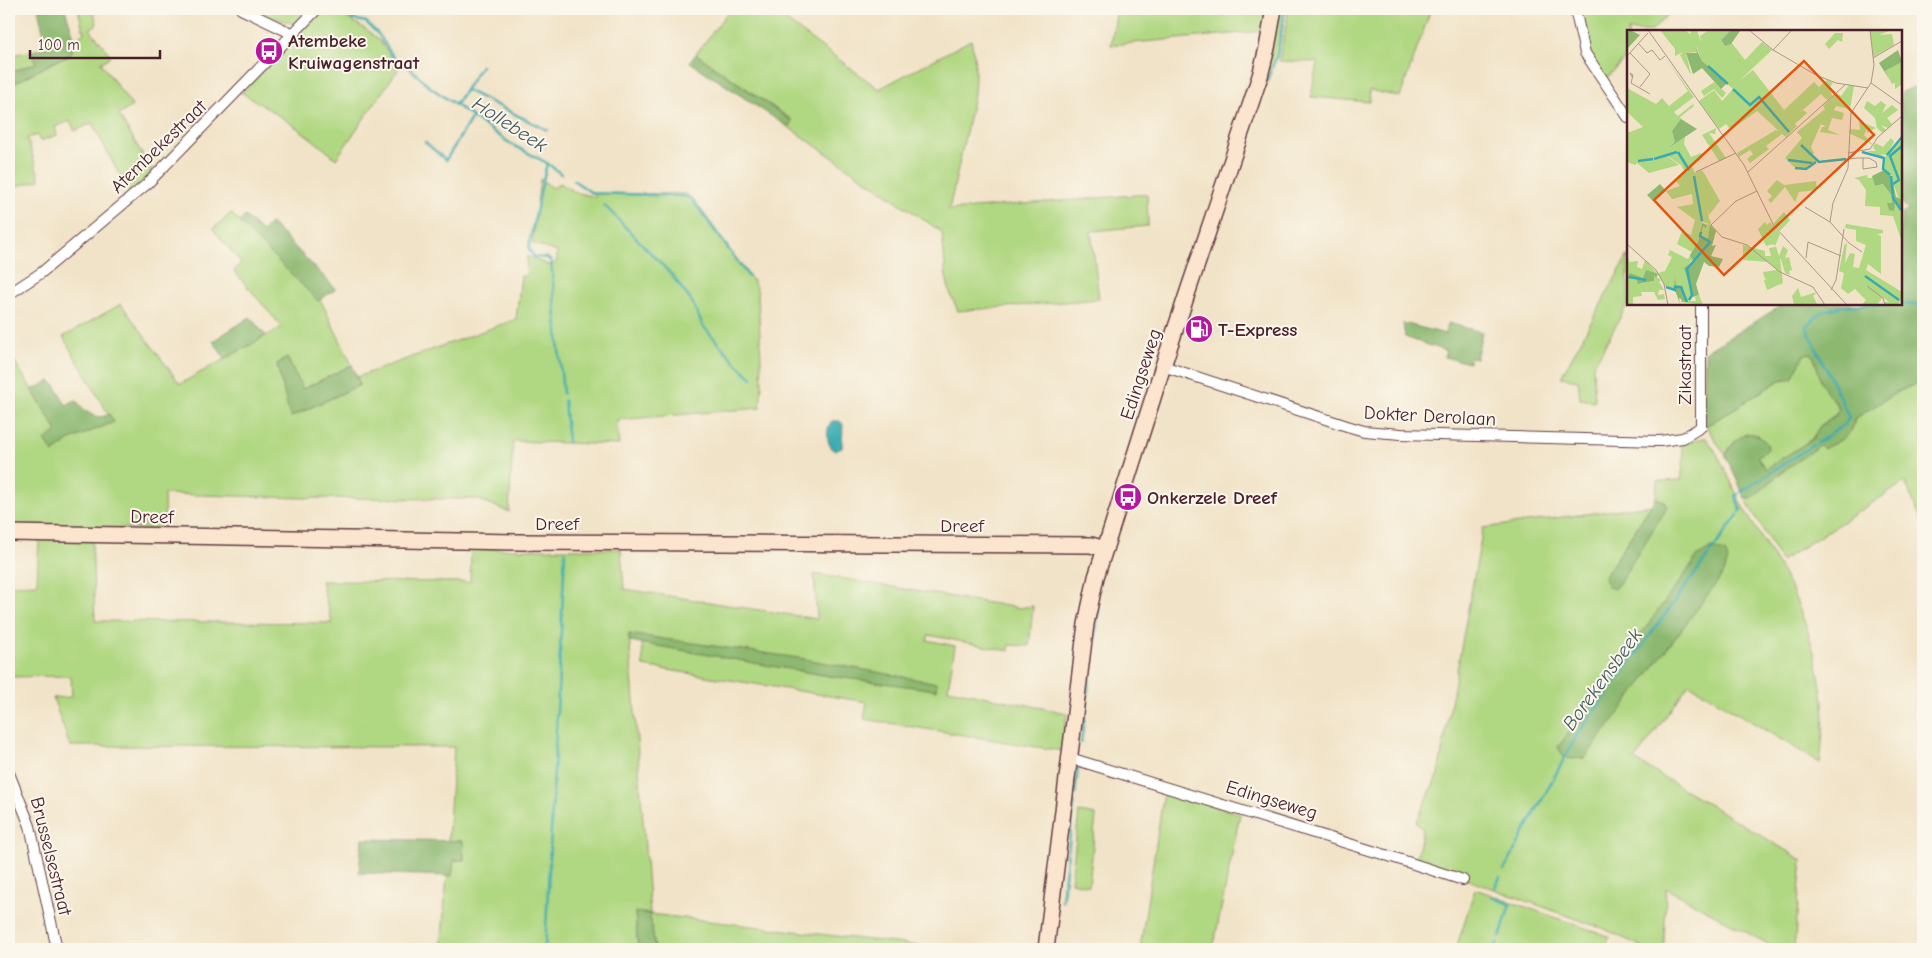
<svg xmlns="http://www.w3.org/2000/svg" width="1932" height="958" viewBox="0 0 1932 958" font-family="'Comic Neue',sans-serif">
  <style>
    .green { fill: #b0d781; stroke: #7d7b56 }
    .forest { fill: #8cb86f; stroke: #6b6c4d }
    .water { fill: #38abb1; stroke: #41656e }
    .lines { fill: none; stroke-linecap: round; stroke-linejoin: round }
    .stream { stroke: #38abb1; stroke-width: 2.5 }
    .street-casing { stroke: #633c42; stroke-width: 12 }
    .secondary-casing { stroke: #633c42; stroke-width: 18 }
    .street { stroke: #fff; stroke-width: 10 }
    .secondary { stroke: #fce5cf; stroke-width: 15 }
    .labels { text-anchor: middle; stroke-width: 4; stroke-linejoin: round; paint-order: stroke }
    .poi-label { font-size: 19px; font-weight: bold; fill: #4a1f2b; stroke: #fbf7ec; text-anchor: start }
    .street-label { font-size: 19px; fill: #4a1f2b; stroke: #fbf7ec }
    .water-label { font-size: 20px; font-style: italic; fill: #435761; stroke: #fbf7ec }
    .inset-river { fill: none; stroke: #38abb1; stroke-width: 2.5 }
    .inset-road { fill: none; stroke: #ae9589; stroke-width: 1 }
    .view { fill: #e0560e; fill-opacity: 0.15; stroke: #e0560e; stroke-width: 2.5 }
    .inset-edge { fill: none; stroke: #4a1f2b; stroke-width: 2.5 }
  </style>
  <rect width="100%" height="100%" fill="#fbf7ec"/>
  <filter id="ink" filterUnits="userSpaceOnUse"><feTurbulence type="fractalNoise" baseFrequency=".02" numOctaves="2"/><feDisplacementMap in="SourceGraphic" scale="10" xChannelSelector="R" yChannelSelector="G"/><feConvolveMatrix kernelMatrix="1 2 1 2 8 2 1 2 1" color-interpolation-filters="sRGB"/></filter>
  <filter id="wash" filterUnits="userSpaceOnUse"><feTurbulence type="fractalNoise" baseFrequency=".0096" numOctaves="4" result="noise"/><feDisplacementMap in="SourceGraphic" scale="20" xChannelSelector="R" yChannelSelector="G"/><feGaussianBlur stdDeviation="1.12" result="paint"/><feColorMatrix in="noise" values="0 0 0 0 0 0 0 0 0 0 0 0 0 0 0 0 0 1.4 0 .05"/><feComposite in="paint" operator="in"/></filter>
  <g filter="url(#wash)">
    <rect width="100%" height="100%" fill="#f1e3c7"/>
    <!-- green -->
    <g class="green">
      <path d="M78 9H93L97 24 90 29 111 56 101 63 132 106 119 115 153 172 129 193 92 123 75 131 70 121 55 127 57 135 40 141 37 135 27 138 40 180 13 187 9 175V86L58 60 68 57 76 44 75 40 84 33Z"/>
      <path d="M268 9H311L298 24H294L263 14Z"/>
      <path d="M323 9H333L367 30 380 41 399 68 336 159C307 133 276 113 242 93Z"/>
      <path d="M730 9H770L879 89 971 40C976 61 976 79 973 100L949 210 1147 194 1148 226 1091 231 1099 299 958 311 950 293 946 277 942 232 788 127 792 120 696 54Z"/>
      <path d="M1117 9H1266L1263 31 1111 45Z"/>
      <path d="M1279 9H1286C1282 37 1275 63 1265 89L1263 87Z"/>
      <path d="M1289 9H1431L1400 97 1369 90 1370 102 1311 97 1317 62 1279 61Z"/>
      <path d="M1578 9H1673L1652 31H1628V55L1605 80 1588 55Z"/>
      <path d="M9 50 11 55 32 51 36 63 9 73Z"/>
      <path d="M540 179 553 188 560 183 575 192 595 197 596 193 685 194 694 200 753 281 758 292 762 385 760 408 617 420 619 445 513 441 509 512 477 499 304 498 164 494 165 529 9 527V352L57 431 53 453 70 440 113 422 63 337 121 304 180 384 282 327 234 271 241 263 213 229 231 213 318 301 320 299 352 365 303 389 287 358 277 364 291 417 360 385 357 377 516 319 521 276H526L527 256 551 266 557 260V252L532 243Z"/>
      <path d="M1628 255V303L1593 367 1595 401 1580 399 1578 380 1561 377Z"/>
      <path d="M1809 353 1812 354C1818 364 1818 371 1822 381 1826 391 1834 399 1839 410L1836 414 1820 426 1812 439 1766 469 1757 457 1768 445 1757 434C1742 437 1731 440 1726 456L1706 426 1780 380 1792 378 1804 355Z"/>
      <path d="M1923 381V525L1905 482 1781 561 1745 498 1751 499C1772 481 1795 458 1820 445 1829 440 1841 440 1849 433 1853 430 1854 424 1854 419L1897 392Z"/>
      <path d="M1703 438H1706C1723 459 1731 485 1744 509 1758 533 1774 557 1787 581 1805 616 1819 662 1823 702 1825 722 1822 743 1820 763L1689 684 1635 760 1802 860 1794 948 1777 949 1666 888 1664 945 1660 949H1646L1607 930 1416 861 1423 829 1416 823 1438 774 1483 528 1651 505 1604 578 1664 501 1656 498 1657 481 1681 480 1684 457 1681 445Z"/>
      <path d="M39 539 92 540 95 621 332 623 321 581 470 582 471 549H621L624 589 817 619 814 574 1019 608 1033 606 1029 646 1009 645V651L929 635 927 640 955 646 948 689 1067 713 1062 751 864 719 867 702 643 666 642 643 829 676 629 634 650 914 946 949H655L650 915 635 913 638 949H441L447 875H452L454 860H464L463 841H448L454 747 70 746 53 698 72 697 71 676 9 677V585L37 584Z"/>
      <path d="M1164 791 1240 814 1213 949H1140Z"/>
      <path d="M1079 812 1096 815 1089 886 1071 882Z"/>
      <path d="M1475 889 1610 937 1604 949H1456Z"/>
    </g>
    <!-- forest -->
    <g class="forest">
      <path d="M38 9H65L76 44 68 57 58 60 9 86V73L36 63 32 51 47 47Z"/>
      <path d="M696 54 792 121 788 127 690 62Z"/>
      <path d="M1917 86 1923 92V381L1897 392 1854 419C1855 435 1836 442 1824 449L1820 445 1783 471 1751 499 1745 498 1726 456C1731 441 1749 425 1762 439 1766 442 1768 444 1768 449L1757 457 1766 469 1812 439 1820 426 1836 415 1839 409C1835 400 1827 394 1823 385 1818 375 1818 366 1812 354L1809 353 1804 355 1792 378 1780 380 1706 426 1704 415 1705 352 1784 304H1901V214L1908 211 1901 201V92Z"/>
      <path d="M245 216 262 232 271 223 336 289 318 301 239 222Z"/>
      <path d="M250 317 266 336 225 359 213 341Z"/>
      <path d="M1403 323 1445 334 1448 323 1482 332 1476 359 1470 357 1469 363 1444 357 1446 351 1405 337Z"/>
      <path d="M287 358 303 389 352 365 360 385 290 417 277 364Z"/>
      <path d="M50 381 55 385 66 405 76 400C84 411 96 422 109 414L114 422 70 440 53 453 45 440 57 431 32 390Z"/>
      <path d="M1656 498 1664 501 1667 508 1618 585 1614 589 1608 587 1604 578Z"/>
      <path d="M1712 548 1725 552 1728 560 1724 573 1585 758 1571 759 1563 756 1558 747 1698 556Z"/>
      <path d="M629 634 799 658 937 683 936 690 829 676 629 641Z"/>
      <path d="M362 839 463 841 464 860H454L452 876 359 873Z"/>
      <path d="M635 912 650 914 655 949H638Z"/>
    </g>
    <!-- water -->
    <path class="water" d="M832 421H840L843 424 842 448 835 451C826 446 825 428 832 421Z"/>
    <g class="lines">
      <!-- stream -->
      <g class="stream">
        <path d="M259 9 265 11 275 9"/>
        <path d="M340 9 352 19 366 22 379 35 396 61 410 68 430 87 511 144 547 163 530 239 529 249 534 257 547 258 551 261 563 394"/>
        <path d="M1266 81 1277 56 1285 9"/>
        <path d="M466 90 547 130"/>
        <path d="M456 104 481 66"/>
        <path d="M425 142 446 160 471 119"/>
        <path d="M547 163 561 174"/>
        <path d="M573 180 592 193 680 196 691 198 749 277"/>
        <path d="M604 205 671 274 692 302 703 326 737 364 752 378"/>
        <path d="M564 400 568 443"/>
        <path d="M1817 443 1845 424 1849 417 1806 326C1813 322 1816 314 1824 311 1850 302 1896 304 1923 305"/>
        <path d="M1741 492 1813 445"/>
        <path d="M1738 494 1735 496 1741 510 1740 512"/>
        <path d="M1081 743 1099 608"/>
        <path d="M1075 795 1078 765"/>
        <path d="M1504 870 1577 735 1738 515"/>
        <path d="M1495 888 1500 877"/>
        <path d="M1492 897 1510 904 1500 937"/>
        <path d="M1062 901 1074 803"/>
        <path d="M545 949 565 552"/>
        <path d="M1495 949 1497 943"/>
      </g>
    </g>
  </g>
  <g filter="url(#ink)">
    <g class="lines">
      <defs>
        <g id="street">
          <path d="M241 9 293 34"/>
          <path d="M1575 9 1585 53 1628 117"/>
          <path d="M9 294 41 273 147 184 317 9"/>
          <path d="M1163 366 1347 426 1364 431 1401 434 1660 441 1683 438 1701 427V304"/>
          <path d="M1070 758 1392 857 1463 880"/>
          <path d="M9 773 30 826 57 949"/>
        </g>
        <g id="secondary">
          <path d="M9 533 518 542 1091 545 1105 549"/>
          <path d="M1046 949 1086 624 1096 577 1105 549 1163 366 1260 76 1267 48 1274 9"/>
        </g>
      </defs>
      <!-- street casing -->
      <use href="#street" class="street-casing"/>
      <!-- secondary casing -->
      <use href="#secondary" class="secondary-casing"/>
      <!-- street -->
      <use href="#street" class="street"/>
      <!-- secondary -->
      <use href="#secondary" class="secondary"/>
    </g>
  </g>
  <!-- icons -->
  <defs>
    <symbol id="bus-disc" viewBox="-11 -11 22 22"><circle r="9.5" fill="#b5179e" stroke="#fbf7ec"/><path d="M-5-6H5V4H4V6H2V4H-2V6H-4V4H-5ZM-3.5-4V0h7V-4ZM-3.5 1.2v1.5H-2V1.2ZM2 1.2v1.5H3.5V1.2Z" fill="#fff"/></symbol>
    <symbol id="fuel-disc" viewBox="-11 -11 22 22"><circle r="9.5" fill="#b5179e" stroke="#fbf7ec"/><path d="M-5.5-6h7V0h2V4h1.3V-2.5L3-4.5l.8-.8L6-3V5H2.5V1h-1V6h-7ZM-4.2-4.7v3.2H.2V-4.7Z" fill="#fff"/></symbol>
  </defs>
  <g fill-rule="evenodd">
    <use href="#bus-disc" x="253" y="35" width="32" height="32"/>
    <use href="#fuel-disc" x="1183" y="313" width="32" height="32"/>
    <use href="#bus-disc" x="1112" y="481" width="32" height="32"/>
  </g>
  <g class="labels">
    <!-- poi labels -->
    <g class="poi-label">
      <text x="288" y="47">Atembeke<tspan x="288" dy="22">Kruiwagenstraat</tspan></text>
      <text x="1218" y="336">T-Express</text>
      <text x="1147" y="504">Onkerzele Dreef</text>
    </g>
    <!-- street labels -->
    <g class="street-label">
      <text transform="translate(158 146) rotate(-44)" y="7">Atembekestraat</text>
      <text transform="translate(1684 365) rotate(-90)" y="7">Zikastraat</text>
      <text transform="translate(1140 374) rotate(-72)" y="7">Edingseweg</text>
      <text transform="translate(1430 415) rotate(3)" y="7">Dokter Derolaan</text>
      <text transform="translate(152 516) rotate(1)" y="7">Dreef</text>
      <text x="557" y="530">Dreef</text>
      <text x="962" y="532">Dreef</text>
      <text transform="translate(1272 799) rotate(17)" y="7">Edingseweg</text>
      <text transform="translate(52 856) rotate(76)" y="7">Brusselsestraat</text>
    </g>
    <!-- water labels -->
    <g class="water-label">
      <text transform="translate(510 124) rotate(33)" y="7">Hollebeek</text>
      <text transform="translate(1602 679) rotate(-54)" y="7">Borekensbeek</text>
    </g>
  </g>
  <!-- overview -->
  <g transform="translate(1627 30)">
    <rect width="275" height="275" fill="#f1e3c7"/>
    <path d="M33 0H57L64 4 63 0H70L74 12 73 6 82 0H104L94 10 98 16 104 12 118 30 135 12 145 20 112 51 126 40 157 80 187 52 192 57 200 50 206 53 203 57 209 62 204 60 205 66 200 70 194 64 176 80 180 83 168 94 170 96 159 107 155 104 139 116 142 119 123 133 120 129 126 124 123 120 112 127 110 123 149 100 152 101 130 81 104 100 99 94 92 99 72 71 87 60 95 71 106 59 75 31 69 16 70 22 59 23 64 45 53 25 56 22 48 26V19ZM243 0H264L252 5 265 4 267 15 246 27ZM208 3H216L215 12 211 10 202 19 198 14ZM40 30 67 67 47 82 51 86 66 74 67 76 53 87 55 91 45 101 48 112 40 117 58 107 57 114 64 127 74 123 76 126 64 135 68 143 75 140 77 143 93 171 82 185 80 176 82 189 84 192 81 208 74 206 76 196 82 194 75 192 71 212 65 222 50 214 55 201 64 205 68 190 50 177 66 174 65 164 45 169 39 161 53 156 49 151 58 142 54 135 39 125 27 129 40 126 52 135 22 143 10 133 8 135 0 132V103L16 97 0 82V58L29 74 35 68 42 76 61 61ZM275 32V54L268 59V53L265 54 258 41ZM87 52 99 63 95 68 87 59 77 66 74 61ZM222 55 227 56 223 79 209 76 207 80 217 83 215 90 205 88 201 100 213 105 193 102 195 97H199L194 94 184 117 187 123 185 125 192 130 179 139 167 137 158 128 175 108 170 102 198 79 196 76 209 63 214 66ZM240 71 248 76 254 71 259 75 255 83 265 75 271 80 260 88 265 94 261 98 254 95 259 100 256 103 250 98 248 88 237 78ZM232 91 249 98 240 103V99L237 105 246 115 222 103 223 99 233 100ZM89 98 88 104 82 103 99 128 92 131 75 105ZM264 108 267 112 261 123 270 112H275V170L272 171 268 158 256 141 259 125 254 124 257 128 240 121H249L246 117 248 113 256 117ZM240 145 241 148H246L248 156 256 154 265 166V174L261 173 262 180 267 172 273 178 275 173V212L266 186 253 185V177L238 176 239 160 232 150 227 148ZM150 150 157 155 189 151 190 160 172 162 168 172 158 157 144 173 141 170 145 166 140 161ZM157 182 163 190 153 201 146 194ZM138 192 140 195 143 192 153 204 148 216 146 214 139 216 131 199ZM219 194 256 200V203L250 204 254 206V244L241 234 239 240 275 262V270L270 275H258V272H262L253 265 255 268 250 275H235L239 270 228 259 221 264 214 258 217 243 212 241 217 216 220 212 218 233 223 223 228 224 226 237 232 238 239 215 229 211V200L218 198ZM116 215 138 221V226H144L142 218 149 217 152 226 156 216 161 220 158 228 162 227 165 240 162 241 163 245 158 243 154 229H153L156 253 140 260 137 250 143 248 138 249 136 242 150 240 141 232 116 230ZM43 220 61 229 63 225 67 228 59 237 66 267 62 271H69L68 267 72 265 76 275 54 272V267L59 271 56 257 49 256 48 243 47 259 38 256 31 243 38 241 45 227 41 225ZM1 227 2 232 11 231 10 237 15 239 18 230 31 244 19 241 16 248 0 246ZM27 245 34 250 32 252 37 260H32L31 265 37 264 38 269 31 270 27 262H14L15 266 6 267V275H0V248H9L14 254 27 251ZM171 258 174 267 190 262 186 266 190 274 167 275 165 266Z" fill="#b0d781"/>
    <path d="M3 0 13 5 0 19V3ZM104 0 113 1 104 14 98 16 94 10ZM68 16 75 31 100 53 94 59 75 38 66 44 59 23H70ZM271 20 275 32 258 41 262 49 252 33ZM54 89 70 99 41 118 48 112 45 101ZM257 140 265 148 269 167 275 170 274 178 268 172 267 181 262 180 260 173H265V166L256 154 248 156 245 146ZM33 154 39 161 26 171 20 165ZM75 193 80 195 79 198 76 196 74 206 81 208 83 195 89 201 85 216 89 215 84 226 96 229 92 237 82 236 77 232 69 254 72 265 66 267 57 238 66 231 63 225 71 212ZM19 240 31 244 29 248 27 245V251L11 254 9 248 0 249 3 243 16 248ZM48 243 49 255 56 257 59 271 55 272 56 270 52 268 53 274 48 260 38 257 47 259Z" fill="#8cb86f"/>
    <path class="inset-river" d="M81 36 101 54M106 59 123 75 132 67 162 102M174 115 192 132 219 129M51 122 62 140M235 122 257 128 256 139 263 145M260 125 275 107M27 129 50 122M161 130 185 133M11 131 26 129M168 138 179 139 189 132M67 146 75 191M264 146 266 168 274 180M266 154 272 150 263 126 275 116M238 246 272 270M2 247 19 250M39 257 48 260V257H54L60 272M62 270 65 265 60 239 83 212 73 206 74 202"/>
    <path class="inset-road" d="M21 0 117 135 147 196 220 275M122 0 146 20 189 45 209 53 241 58M243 0 247 35 244 53M12 14 20 23 25 20 33 30 38 26M146 20 165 0M3 23 23 44 13 57M0 26 21 3M246 28 275 11M5 47 3 43 6 45 4 53 23 64M244 53 275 75M221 123 243 119 251 107 275 86M221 129 231 128H242L249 132 250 137 236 139V128M69 142 109 123M121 142 218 55M130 161 109 171 84 195 95 207 120 215 153 242 186 257 198 275M178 177 203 192 222 213 235 222M203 192 206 173 221 138 224 83 244 53M0 214 29 240 37 254 41 275M179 228 181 212 214 226M240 256 256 268 258 275M204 260 209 250 217 199"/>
    <path class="view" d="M177 31 247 105 97 245 27 170Z"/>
    <rect width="275" height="275" class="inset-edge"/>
  </g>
  <!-- margin -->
  <rect width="1932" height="958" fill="none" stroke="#fbf7ec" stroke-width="30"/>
  <!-- scale -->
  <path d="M30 50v8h130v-8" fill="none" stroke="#4a1f2b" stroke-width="2.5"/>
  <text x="38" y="50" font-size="15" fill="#4a1f2b" stroke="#fbf7ec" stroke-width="4" paint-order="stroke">100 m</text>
</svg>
